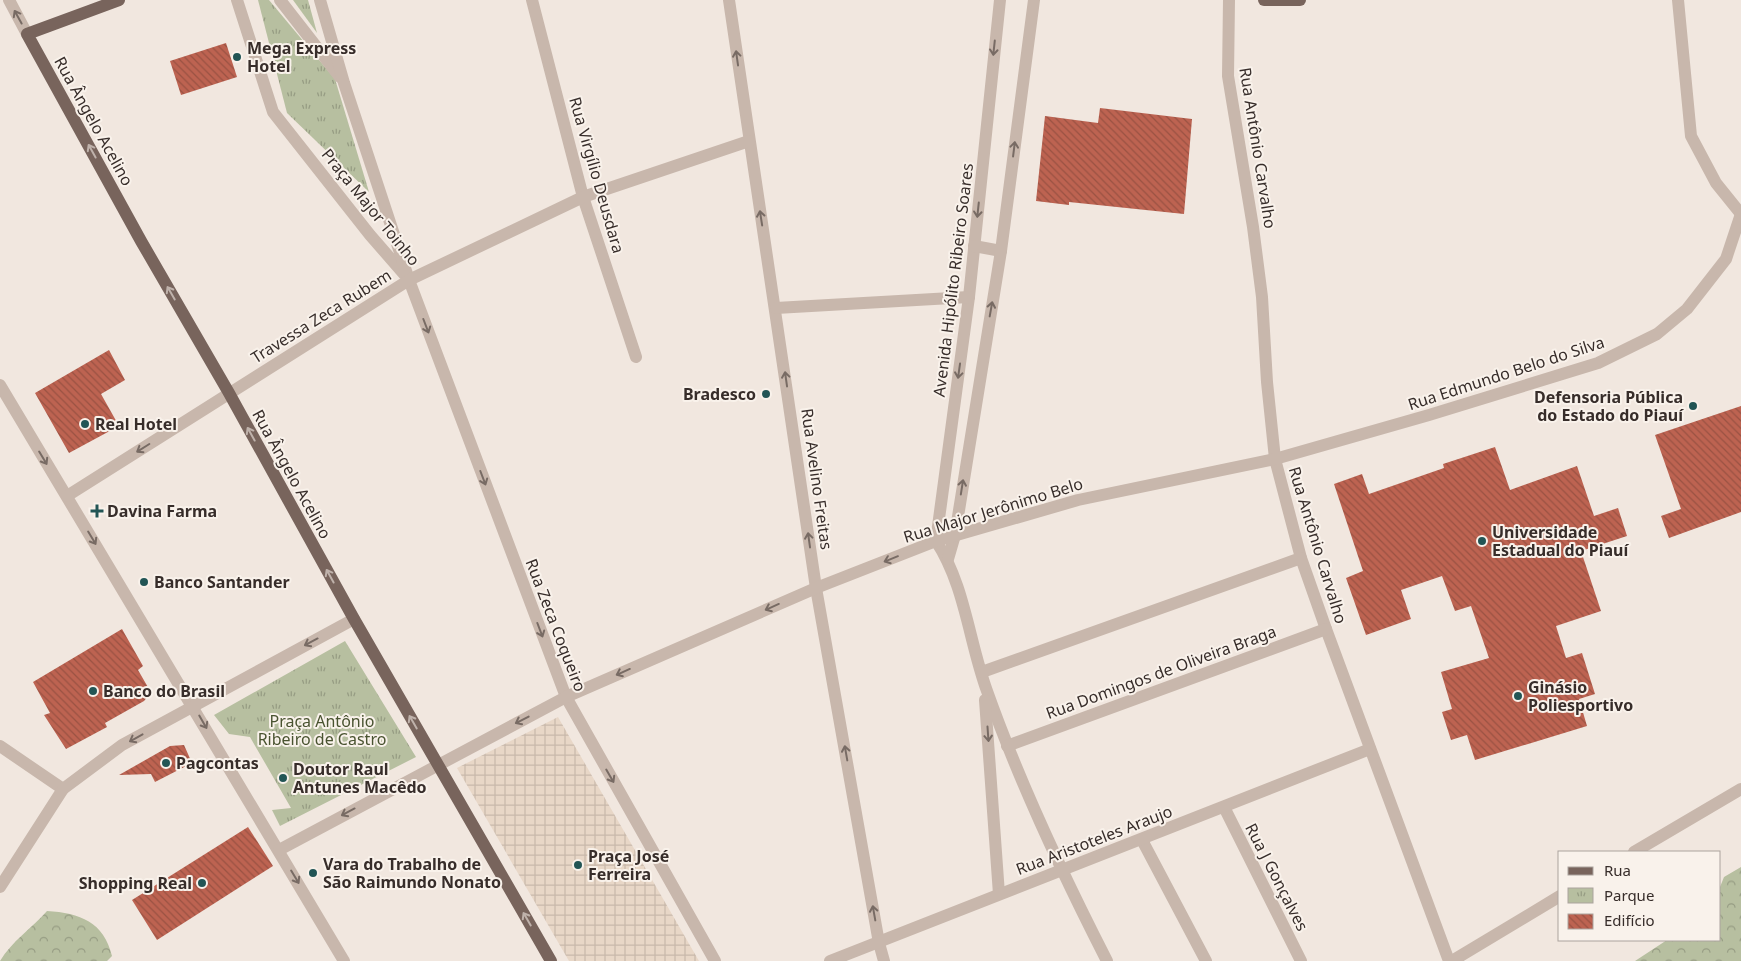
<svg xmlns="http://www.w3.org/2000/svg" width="1741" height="961" viewBox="0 0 1741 961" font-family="'Noto Sans',sans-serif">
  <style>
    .forest { fill: url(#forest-crowns) }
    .park { fill: url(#park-tufts) }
    .plaza { fill: url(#plaza-grid) }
    .building { fill: url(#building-back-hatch) }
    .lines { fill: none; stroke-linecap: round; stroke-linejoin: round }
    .minor { stroke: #c8b7ac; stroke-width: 12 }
    .major { stroke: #78645c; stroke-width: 12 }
    .oneway { stroke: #786b64 }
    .oneway2 { stroke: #bfb2ab }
    .poi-dot { fill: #255; stroke: #f9f2eb; stroke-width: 2 }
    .labels { text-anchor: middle; stroke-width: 4; stroke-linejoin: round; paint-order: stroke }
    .poi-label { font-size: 16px; font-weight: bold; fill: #372d2a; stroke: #f9f2eb; text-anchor: start }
    .street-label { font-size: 16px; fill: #372d2a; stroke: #f9f2eb }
    .park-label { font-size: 16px; fill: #495330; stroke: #f9f2eb }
  </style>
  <defs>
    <pattern id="forest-crowns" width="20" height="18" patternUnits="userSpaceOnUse" patternTransform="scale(1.25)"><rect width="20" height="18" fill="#b7bfa0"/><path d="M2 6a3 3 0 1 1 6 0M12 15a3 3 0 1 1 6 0" fill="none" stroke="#969c83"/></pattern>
    <pattern id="park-tufts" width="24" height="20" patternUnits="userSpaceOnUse" patternTransform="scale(1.25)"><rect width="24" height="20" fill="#b7bfa0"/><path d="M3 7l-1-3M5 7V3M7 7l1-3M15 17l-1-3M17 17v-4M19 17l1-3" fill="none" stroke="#969c83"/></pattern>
    <pattern id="plaza-grid" width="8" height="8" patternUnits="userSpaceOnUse" patternTransform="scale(1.25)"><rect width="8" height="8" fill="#e8d7c7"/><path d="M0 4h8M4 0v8" fill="none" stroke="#c8b9ab"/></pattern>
    <pattern id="building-back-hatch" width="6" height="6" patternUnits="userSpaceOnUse" patternTransform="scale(1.25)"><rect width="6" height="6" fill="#bd6351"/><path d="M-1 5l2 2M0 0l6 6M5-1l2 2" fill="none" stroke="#9a5243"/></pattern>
  </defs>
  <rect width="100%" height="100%" fill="#f1e7df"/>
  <!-- forest -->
  <g class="forest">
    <path d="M1741 867V961H1635L1667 940H1720V887L1724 877Z"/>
    <path d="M47 911C80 913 104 922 112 956L107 961H0C12 941 32 928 47 911Z"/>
  </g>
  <!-- park -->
  <g class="park">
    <path d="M258 0H269L335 79 369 192 287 113Z"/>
    <path d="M293 0H308L317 33Z"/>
    <path d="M345 641 416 757 280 826 272 810 291 808 250 737 229 734 214 715Z"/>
  </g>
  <!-- plaza -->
  <path class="plaza" d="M558 717 699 961H569L457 768Z"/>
  <!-- building -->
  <g class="building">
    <path d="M226 43 237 77 181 95 170 61Z"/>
    <path d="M1100 108 1192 119 1184 214 1069 202V205L1036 201 1045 116 1098 123Z"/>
    <path d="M109 350 125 380 101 394 119 426 69 453 35 393Z"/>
    <path d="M1741 406V512L1669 538 1661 516 1681 509 1655 435Z"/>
    <path d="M1495 447 1510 490 1577 466 1594 516 1618 508 1627 536 1581 551 1601 611 1556 626 1566 658 1582 653 1595 694 1579 699 1587 726 1475 760 1467 735 1451 740 1442 712 1452 709 1441 672 1489 658 1471 606 1455 611 1442 576 1401 590 1411 619 1366 635 1346 578 1363 571 1334 484 1362 474 1369 494 1444 468 1443 464Z"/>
    <path d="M122 629 143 666 138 670 149 689V695L144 701 105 723 107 727 66 749 44 715 50 713 33 682Z"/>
    <path d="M184 745 192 763 155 782 151 774 119 775 170 746Z"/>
    <path d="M248 827 273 866 157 940 132 900Z"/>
  </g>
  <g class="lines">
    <!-- minor -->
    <g class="minor">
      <path d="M9 0 27 34"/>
      <path d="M237 0 273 112 370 235 404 274"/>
      <path d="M280 0 340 77"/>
      <path d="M320 0 344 83 409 280 566 697 715 961"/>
      <path d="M532 0 583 197 636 357"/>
      <path d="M729 0 816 588 879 943 884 961"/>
      <path d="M1000 0 969 297 936 541C965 585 969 642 987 691 1020 784 1062 873 1107 961"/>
      <path d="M1229 0 1228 76 1253 227 1262 297 1267 382 1275 459 1301 558 1326 629 1449 961"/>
      <path d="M1678 0 1691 136 1716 183 1741 214"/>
      <path d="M974 246 1001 251"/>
      <path d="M776 308 969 297"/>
      <path d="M0 385 344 961"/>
      <path d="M67 496 409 280 583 197 749 141"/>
      <path d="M948 559 955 535 1001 251 1034 0"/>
      <path d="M982 672 1301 558"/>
      <path d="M985 700 999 894"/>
      <path d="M0 746 63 789"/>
      <path d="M1007 746 1326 629"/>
      <path d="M1224 807 1301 961"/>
      <path d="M1142 840 1206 961"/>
      <path d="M279 850 566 697 816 588 936 541 1078 500 1275 459 1429 415 1598 363 1657 334 1687 309 1726 259 1741 214"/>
      <path d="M1634 852 1741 789"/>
      <path d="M0 887 63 789 122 745 354 619"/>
      <path d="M830 961 1370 749"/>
      <path d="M1452 961 1560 896"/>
    </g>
    <!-- major -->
    <g class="major">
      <path d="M119 0 27 34 141 241 229 393 354 619 551 961"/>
      <path d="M1264 0H1300"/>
    </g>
  </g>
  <!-- one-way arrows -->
  <defs><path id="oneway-shaft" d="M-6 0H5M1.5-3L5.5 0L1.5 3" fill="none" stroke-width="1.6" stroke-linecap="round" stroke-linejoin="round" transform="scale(1.25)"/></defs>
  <g class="oneway">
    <use href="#oneway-shaft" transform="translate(18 17) rotate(-119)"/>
    <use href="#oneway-shaft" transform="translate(994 48) rotate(96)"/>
    <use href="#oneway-shaft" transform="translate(737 58) rotate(-98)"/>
    <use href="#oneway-shaft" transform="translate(1014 149) rotate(-83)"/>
    <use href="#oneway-shaft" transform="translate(978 210) rotate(96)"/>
    <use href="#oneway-shaft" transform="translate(761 218) rotate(-99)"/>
    <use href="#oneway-shaft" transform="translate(991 309) rotate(-80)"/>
    <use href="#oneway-shaft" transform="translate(426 326) rotate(69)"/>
    <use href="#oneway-shaft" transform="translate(959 371) rotate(98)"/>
    <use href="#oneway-shaft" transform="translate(786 379) rotate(-98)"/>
    <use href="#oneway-shaft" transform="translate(143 448) rotate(148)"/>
    <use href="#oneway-shaft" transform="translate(43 458) rotate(59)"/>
    <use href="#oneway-shaft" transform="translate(483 478) rotate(69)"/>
    <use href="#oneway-shaft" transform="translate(962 487) rotate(-81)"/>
    <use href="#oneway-shaft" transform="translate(92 538) rotate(59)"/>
    <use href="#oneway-shaft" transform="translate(809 540) rotate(-98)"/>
    <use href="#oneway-shaft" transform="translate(891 559) rotate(158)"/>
    <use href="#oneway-shaft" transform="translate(772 607) rotate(156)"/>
    <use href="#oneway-shaft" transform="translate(540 630) rotate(69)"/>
    <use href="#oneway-shaft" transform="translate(311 642) rotate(152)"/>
    <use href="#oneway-shaft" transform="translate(623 672) rotate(156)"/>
    <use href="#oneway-shaft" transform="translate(522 720) rotate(153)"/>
    <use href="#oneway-shaft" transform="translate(203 722) rotate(60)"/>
    <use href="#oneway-shaft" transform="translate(988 734) rotate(86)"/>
    <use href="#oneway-shaft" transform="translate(136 738) rotate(151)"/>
    <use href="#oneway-shaft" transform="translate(846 753) rotate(-100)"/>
    <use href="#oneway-shaft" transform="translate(610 776) rotate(60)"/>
    <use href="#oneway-shaft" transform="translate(348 812) rotate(152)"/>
    <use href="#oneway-shaft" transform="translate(295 877) rotate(59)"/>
    <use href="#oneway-shaft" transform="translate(874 913) rotate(-100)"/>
  </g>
  <g class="oneway2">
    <use href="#oneway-shaft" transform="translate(92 151) rotate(-119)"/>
    <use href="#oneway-shaft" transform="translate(171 293) rotate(-120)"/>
    <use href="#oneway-shaft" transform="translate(251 434) rotate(-119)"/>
    <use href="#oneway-shaft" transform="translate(330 576) rotate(-119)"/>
    <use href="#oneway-shaft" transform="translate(413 722) rotate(-120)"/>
    <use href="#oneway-shaft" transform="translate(527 919) rotate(-120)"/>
  </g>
  <!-- markers -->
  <g class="poi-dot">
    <circle cx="237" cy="57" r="5"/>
    <circle cx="766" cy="394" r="5"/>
    <circle cx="1693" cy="406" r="5"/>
    <circle cx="85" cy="424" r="5"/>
    <path d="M94.5 503.5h5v5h5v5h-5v5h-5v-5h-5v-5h5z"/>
    <circle cx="1482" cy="541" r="5"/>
    <circle cx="144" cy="582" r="5"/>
    <circle cx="93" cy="691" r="5"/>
    <circle cx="1518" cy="696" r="5"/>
    <circle cx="166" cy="763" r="5"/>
    <circle cx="283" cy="778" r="5"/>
    <circle cx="578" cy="865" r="5"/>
    <circle cx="313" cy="873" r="5"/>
    <circle cx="202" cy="883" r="5"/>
  </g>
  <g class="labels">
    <!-- poi labels -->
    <g class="poi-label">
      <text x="247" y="54">Mega Express<tspan x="247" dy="18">Hotel</tspan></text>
      <text x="756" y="400" text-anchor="end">Bradesco</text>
      <text x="1683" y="403" text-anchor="end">Defensoria Pública<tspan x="1683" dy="18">do Estado do Piauí</tspan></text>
      <text x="95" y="430">Real Hotel</text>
      <text x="107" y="517">Davina Farma</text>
      <text x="1492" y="538">Universidade<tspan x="1492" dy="18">Estadual do Piauí</tspan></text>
      <text x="154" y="588">Banco Santander</text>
      <text x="1528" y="693">Ginásio<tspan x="1528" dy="18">Poliesportivo</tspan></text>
      <text x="103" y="697">Banco do Brasil</text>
      <text x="176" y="769">Pagcontas</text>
      <text x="293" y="775">Doutor Raul<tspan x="293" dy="18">Antunes Macêdo</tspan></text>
      <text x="588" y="862">Praça José<tspan x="588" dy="18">Ferreira</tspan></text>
      <text x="323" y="870">Vara do Trabalho de<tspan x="323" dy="18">São Raimundo Nonato</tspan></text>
      <text x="192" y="889" text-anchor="end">Shopping Real</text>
    </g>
    <!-- street labels -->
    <g class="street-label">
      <text transform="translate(94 121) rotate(61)" y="6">Rua Ângelo Acelino</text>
      <text transform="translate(1258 148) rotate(81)" y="6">Rua Antônio Carvalho</text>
      <text transform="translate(597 175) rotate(74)" y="6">Rua Virgílio Deusdara</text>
      <text transform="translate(371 207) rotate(51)" y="6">Praça Major Toinho</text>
      <text transform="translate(953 280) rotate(-83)" y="6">Avenida Hipólito Ribeiro Soares</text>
      <text transform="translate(321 316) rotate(-32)" y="6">Travessa Zeca Rubem</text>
      <text transform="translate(1506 373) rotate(-18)" y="6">Rua Edmundo Belo do Silva</text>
      <text transform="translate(292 474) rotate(61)" y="6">Rua Ângelo Acelino</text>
      <text transform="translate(817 479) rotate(82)" y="6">Rua Avelino Freitas</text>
      <text transform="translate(993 510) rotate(-17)" y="6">Rua Major Jerônimo Belo</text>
      <text transform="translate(1318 545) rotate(73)" y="6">Rua Antônio Carvalho</text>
      <text transform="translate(556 625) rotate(69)" y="6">Rua Zeca Coqueiro</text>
      <text transform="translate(1161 672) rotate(-20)" y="6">Rua Domingos de Oliveira Braga</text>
      <text transform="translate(1094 840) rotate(-21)" y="6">Rua Aristoteles Araujo</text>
      <text transform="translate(1277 877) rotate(63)" y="6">Rua J Gonçalves</text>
    </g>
    <!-- park labels -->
    <g class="park-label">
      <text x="322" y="727">Praça Antônio<tspan x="322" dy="18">Ribeiro de Castro</tspan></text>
    </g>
  </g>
  <!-- legend -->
  <rect x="1558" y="851" width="162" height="90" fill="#f9f2eb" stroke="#aba39e"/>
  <rect x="1568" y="867" width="25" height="8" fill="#78645c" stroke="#aba39e"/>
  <text x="1604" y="876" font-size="15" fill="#372d2a">Rua</text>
  <rect x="1568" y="888" width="25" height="15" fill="url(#park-tufts)" stroke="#aba39e"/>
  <text x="1604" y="901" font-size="15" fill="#372d2a">Parque</text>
  <rect x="1568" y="914" width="25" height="15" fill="url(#building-back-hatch)" stroke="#aba39e"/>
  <text x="1604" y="926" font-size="15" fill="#372d2a">Edifício</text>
</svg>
